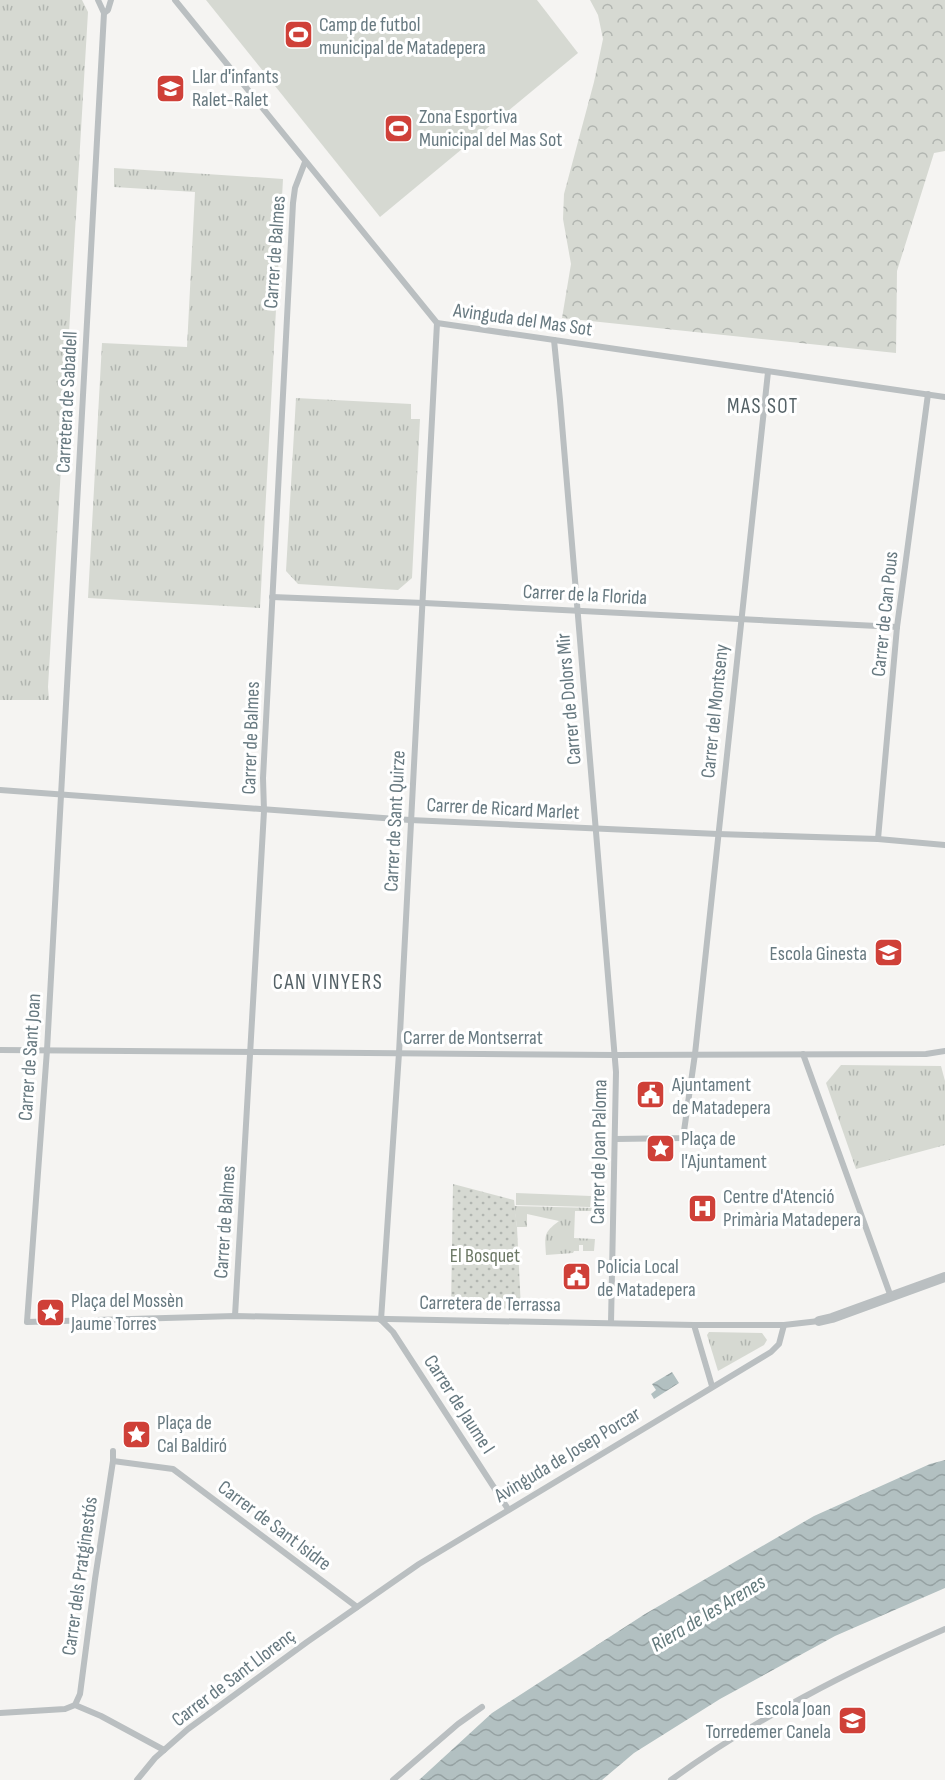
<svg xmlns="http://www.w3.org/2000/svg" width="945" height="1780" viewBox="0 0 945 1780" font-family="'Sofia Sans Condensed',sans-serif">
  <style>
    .grass { fill: url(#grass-tufts) }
    .forest { fill: url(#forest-crowns) }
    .garden { fill: url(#garden-dots) }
    .pitch { fill: #d6d9d2 }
    .water { fill: url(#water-waves) }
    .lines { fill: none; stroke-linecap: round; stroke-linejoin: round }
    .minor { stroke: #babfc1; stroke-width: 6 }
    .tertiary { stroke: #babfc1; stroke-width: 10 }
    .labels { text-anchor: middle; stroke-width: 6; stroke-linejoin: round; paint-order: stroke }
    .poi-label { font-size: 20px; fill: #677980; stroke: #fff; text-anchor: start }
    .street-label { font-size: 20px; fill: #677980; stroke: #fff }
    .park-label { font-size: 20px; fill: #6c7865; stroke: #fff }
    .neighbourhood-label { font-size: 21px; letter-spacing: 1.5px; fill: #546166; stroke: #fff }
    .water-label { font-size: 21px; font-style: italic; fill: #637a7c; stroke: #fff }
  </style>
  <defs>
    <pattern id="grass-tufts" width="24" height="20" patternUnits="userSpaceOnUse" patternTransform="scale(1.5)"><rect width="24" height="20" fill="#d6d9d2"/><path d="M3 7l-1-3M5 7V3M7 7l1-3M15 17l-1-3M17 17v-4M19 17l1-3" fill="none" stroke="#b1b5b0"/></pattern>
    <pattern id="forest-crowns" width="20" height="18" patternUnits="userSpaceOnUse" patternTransform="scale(1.5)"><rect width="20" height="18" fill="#d6d9d2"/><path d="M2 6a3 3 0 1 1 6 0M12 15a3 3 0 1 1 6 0" fill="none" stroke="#b1b5b0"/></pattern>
    <pattern id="garden-dots" width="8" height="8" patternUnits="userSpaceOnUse" patternTransform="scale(1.5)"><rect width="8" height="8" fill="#d6d9d2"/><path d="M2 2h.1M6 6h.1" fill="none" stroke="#b1b5b0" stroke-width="1.8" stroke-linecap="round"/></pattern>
    <pattern id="water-waves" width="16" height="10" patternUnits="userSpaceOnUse" patternTransform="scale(1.5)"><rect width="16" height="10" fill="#b2c0c1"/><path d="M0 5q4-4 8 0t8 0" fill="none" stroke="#95a1a2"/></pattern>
  </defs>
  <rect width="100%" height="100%" fill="#f5f4f2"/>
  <!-- grass -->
  <g class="grass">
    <path d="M0 0H82L88 12 48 687 49 700H0Z"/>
    <path d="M114 168 283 179 260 608 88 598 102 343 187 347 195 192 114 187Z"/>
    <path d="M296 398 411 404V419H420L412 578 398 590 298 584 286 571Z"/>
    <path d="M841 1065 941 1066 945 1081V1145L856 1169 826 1083Z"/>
    <path d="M514 1206 595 1208V1211H575L574 1238 595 1239 594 1251H583V1245H579V1251H574L573 1253 546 1255C545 1235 543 1233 559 1221L527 1214V1227H517Z"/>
    <path d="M709 1332 762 1333 767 1340 764 1345 718 1371 707 1335Z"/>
  </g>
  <!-- forest -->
  <path class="forest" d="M590 0H945V151L934 153 897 271 896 353 562 318 571 264 563 219 564 194 594 82 603 39 598 15Z"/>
  <!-- garden -->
  <path class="garden" d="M453 1184 514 1200 517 1227 521 1309 451 1307Z"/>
  <!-- pitch -->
  <g class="pitch">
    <path d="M206 0H537L578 53 380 217Z"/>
    <path d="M516 1193 591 1196 590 1207 516 1205Z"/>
  </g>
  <!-- water -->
  <g class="water">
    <path d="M672 1372 679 1383 654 1399 651 1394 656 1390 652 1384Z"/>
    <path d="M945 1460V1588L835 1636 720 1699 634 1753 602 1780H419L492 1713 645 1614 814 1516 930 1464Z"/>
  </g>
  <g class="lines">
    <!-- minor -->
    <g class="minor">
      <path d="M98 0 104 13"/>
      <path d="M111 0 108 10 104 13 47 1050 27 1322 235 1316 694 1325H784L819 1321"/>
      <path d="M175 0 437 323 945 397"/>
      <path d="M554 340 560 400 616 1072 611 1323"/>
      <path d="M272 597 424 603 897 627"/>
      <path d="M0 790 410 820 718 834 878 839 945 845"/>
      <path d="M878 839 897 627 928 394"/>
      <path d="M0 1050 615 1055 926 1054 945 1051"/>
      <path d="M803 1054 891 1297"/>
      <path d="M616 1139 683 1138 695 1054 768 372"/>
      <path d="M235 1316 264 811 263 778 293 203 295 188 305 162"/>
      <path d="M381 1320 399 1053 437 323"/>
      <path d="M381 1320 393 1332 508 1509"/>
      <path d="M694 1325 712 1386"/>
      <path d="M113 1461 173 1469 357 1607"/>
      <path d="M75 1705 80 1694 95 1579 113 1461V1451"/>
      <path d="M0 1713 65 1709 75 1705 101 1716 164 1750"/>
      <path d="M137 1780 155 1758 188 1729 307 1642 419 1564 771 1352 779 1344 784 1325"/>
      <path d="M393 1780 458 1724 482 1707"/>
      <path d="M671 1780C756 1718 849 1671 945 1629"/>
    </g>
    <!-- tertiary -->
    <path class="tertiary" d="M819 1321 832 1318 945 1277"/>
  </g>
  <!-- icons -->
  <defs>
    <symbol id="stadium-square" viewBox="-11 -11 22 22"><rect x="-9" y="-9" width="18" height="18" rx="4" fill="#cf4038" stroke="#fff"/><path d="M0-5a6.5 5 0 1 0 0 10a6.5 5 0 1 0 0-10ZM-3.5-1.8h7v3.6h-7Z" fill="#fff"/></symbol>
    <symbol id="school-square" viewBox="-11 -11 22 22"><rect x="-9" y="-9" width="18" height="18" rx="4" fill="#cf4038" stroke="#fff"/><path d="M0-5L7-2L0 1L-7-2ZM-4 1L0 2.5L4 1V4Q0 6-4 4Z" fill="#fff"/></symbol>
    <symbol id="civic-square" viewBox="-11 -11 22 22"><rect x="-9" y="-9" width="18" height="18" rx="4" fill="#cf4038" stroke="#fff"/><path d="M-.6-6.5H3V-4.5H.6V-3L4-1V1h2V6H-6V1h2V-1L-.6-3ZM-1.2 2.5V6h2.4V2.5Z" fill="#fff"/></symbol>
    <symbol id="sight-square" viewBox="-11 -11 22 22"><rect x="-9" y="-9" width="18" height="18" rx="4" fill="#cf4038" stroke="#fff"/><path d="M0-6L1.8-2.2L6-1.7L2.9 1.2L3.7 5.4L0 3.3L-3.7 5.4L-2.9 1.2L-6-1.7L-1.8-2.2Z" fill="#fff"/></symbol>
    <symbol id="hospital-square" viewBox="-11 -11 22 22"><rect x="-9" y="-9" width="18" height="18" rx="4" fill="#cf4038" stroke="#fff"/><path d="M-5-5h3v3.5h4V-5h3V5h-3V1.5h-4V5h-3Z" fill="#fff"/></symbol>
  </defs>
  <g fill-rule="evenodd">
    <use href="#stadium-square" x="282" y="18" width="33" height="33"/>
    <use href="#school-square" x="154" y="72" width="33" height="33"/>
    <use href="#stadium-square" x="382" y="112" width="33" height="33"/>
    <use href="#school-square" x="872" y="936" width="33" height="33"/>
    <use href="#civic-square" x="634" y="1078" width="33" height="33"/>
    <use href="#sight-square" x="644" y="1132" width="33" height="33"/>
    <use href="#hospital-square" x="686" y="1192" width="33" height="33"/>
    <use href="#civic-square" x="560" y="1260" width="33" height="33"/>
    <use href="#sight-square" x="34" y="1296" width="33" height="33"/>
    <use href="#sight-square" x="120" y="1418" width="33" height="33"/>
    <use href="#school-square" x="836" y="1704" width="33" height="33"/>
  </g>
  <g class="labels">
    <!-- poi labels -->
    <g class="poi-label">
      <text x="319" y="31">Camp de futbol<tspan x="319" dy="23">municipal de Matadepera</tspan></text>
      <text x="192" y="83">Llar d'infants<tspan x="192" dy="23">Ralet-Ralet</tspan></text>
      <text x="419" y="123">Zona Esportiva<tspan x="419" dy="23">Municipal del Mas Sot</tspan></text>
      <text x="867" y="960" text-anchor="end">Escola Ginesta</text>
      <text x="672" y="1091">Ajuntament<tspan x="672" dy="23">de Matadepera</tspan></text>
      <text x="681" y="1145">Plaça de<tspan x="681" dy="23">l'Ajuntament</tspan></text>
      <text x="723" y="1203">Centre d'Atenció<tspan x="723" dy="23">Primària Matadepera</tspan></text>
      <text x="597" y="1273">Policia Local<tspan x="597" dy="23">de Matadepera</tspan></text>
      <text x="71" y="1307">Plaça del Mossèn<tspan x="71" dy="23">Jaume Torres</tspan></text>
      <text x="157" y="1429">Plaça de<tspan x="157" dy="23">Cal Baldiró</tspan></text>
      <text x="831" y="1715" text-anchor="end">Escola Joan<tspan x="831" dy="23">Torredemer Canela</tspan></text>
    </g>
    <!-- street labels -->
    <g class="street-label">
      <text transform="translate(274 252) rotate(-86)" y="7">Carrer de Balmes</text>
      <text transform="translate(523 319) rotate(8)" y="7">Avinguda del Mas Sot</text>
      <text transform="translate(66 402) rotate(-87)" y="7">Carretera de Sabadell</text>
      <text transform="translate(585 594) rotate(3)" y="7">Carrer de la Florida</text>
      <text transform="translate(884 614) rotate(-84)" y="7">Carrer de Can Pous</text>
      <text transform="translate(568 699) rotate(-95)" y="7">Carrer de Dolors Mir</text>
      <text transform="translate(714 711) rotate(-84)" y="7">Carrer del Montseny</text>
      <text transform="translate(250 738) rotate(-88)" y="7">Carrer de Balmes</text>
      <text transform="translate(503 808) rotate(3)" y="7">Carrer de Ricard Marlet</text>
      <text transform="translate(394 821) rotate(-87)" y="7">Carrer de Sant Quirze</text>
      <text x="473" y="1044">Carrer de Montserrat</text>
      <text transform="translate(29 1057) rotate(-86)" y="7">Carrer de Sant Joan</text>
      <text transform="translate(598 1152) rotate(-89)" y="7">Carrer de Joan Paloma</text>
      <text transform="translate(224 1222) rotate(-86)" y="7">Carrer de Balmes</text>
      <text transform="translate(490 1303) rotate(1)" y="7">Carretera de Terrassa</text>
      <text transform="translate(460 1404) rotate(57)" y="7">Carrer de Jaume I</text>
      <text transform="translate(567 1454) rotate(-31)" y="7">Avinguda de Josep Porcar</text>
      <text transform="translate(275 1525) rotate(37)" y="7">Carrer de Sant Isidre</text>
      <text transform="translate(79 1576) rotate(-82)" y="7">Carrer dels Pratginestós</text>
      <text transform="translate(233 1677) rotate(-37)" y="7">Carrer de Sant Llorenç</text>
    </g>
    <!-- park labels -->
    <g class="park-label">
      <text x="485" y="1262">El Bosquet</text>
    </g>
    <!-- neighbourhood labels -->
    <g class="neighbourhood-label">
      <text x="763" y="413">MAS SOT</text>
      <text x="328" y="989">CAN VINYERS</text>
    </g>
    <!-- water labels -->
    <g class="water-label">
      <text transform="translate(708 1613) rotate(-31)" y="7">Riera de les Arenes</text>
    </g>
  </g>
</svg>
